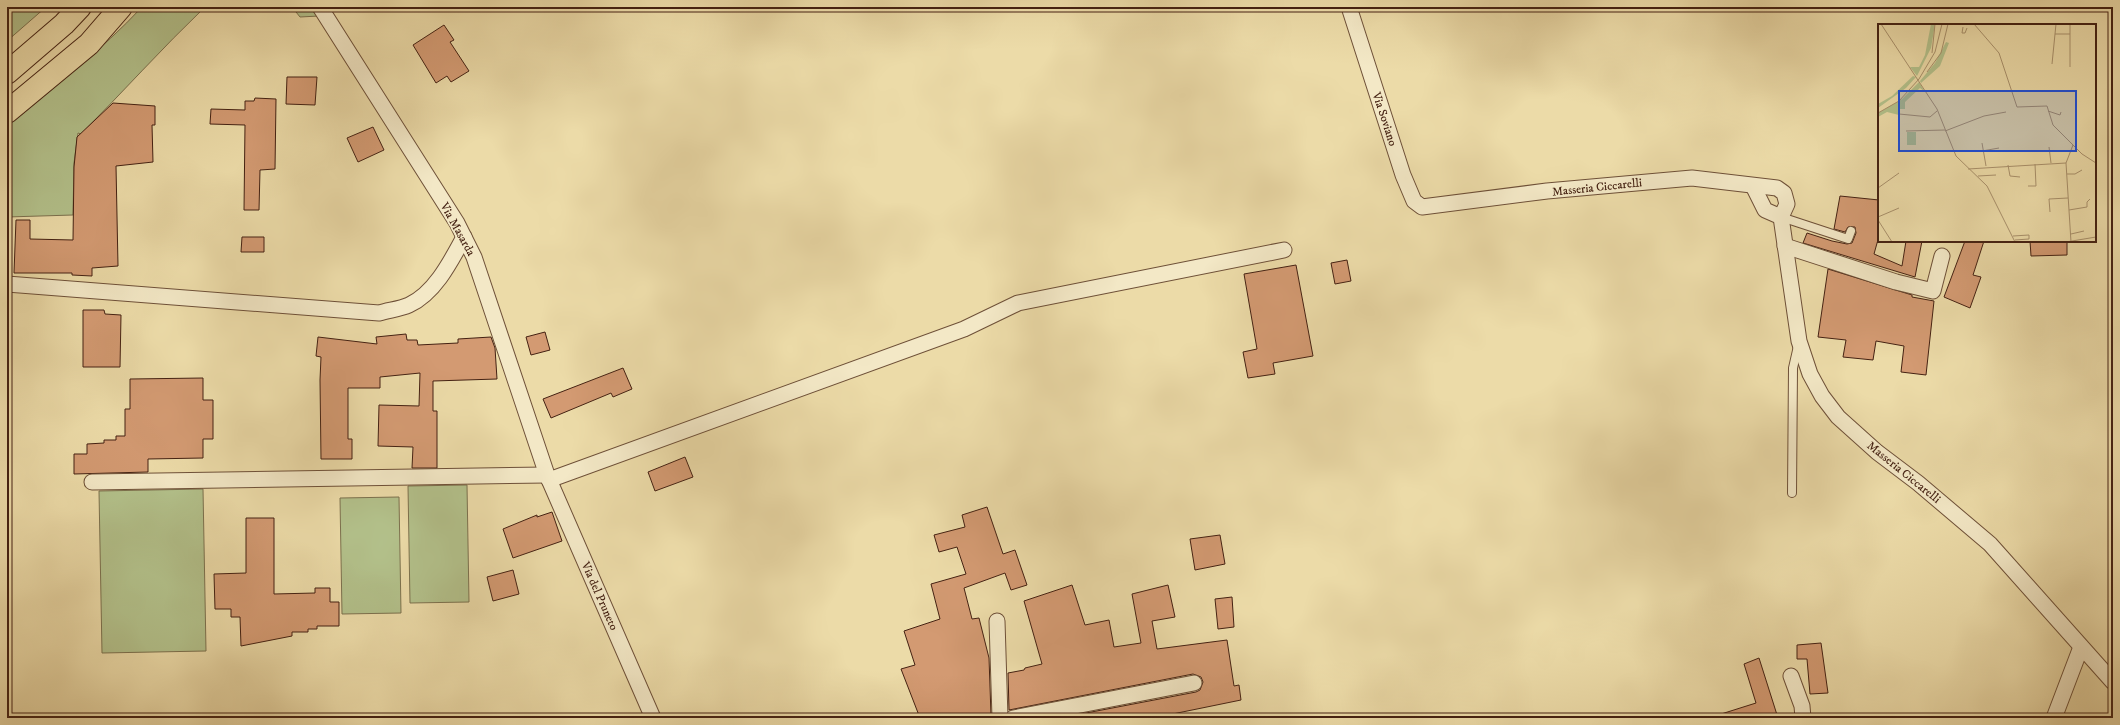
<svg xmlns="http://www.w3.org/2000/svg" width="2120" height="725" viewBox="0 0 2120 725" font-family="'IM FELL DW Pica',serif">
  <style>
    .green { fill: #b3c18b; stroke: #7c714e }
    .building { fill: #d39a72; stroke: #442112 }
    .lines { fill: none; stroke-linecap: round; stroke-linejoin: round }
    .service-casing { stroke: #6e5038; stroke-width: 10 }
    .minor-casing { stroke: #6e5038; stroke-width: 17 }
    .trunk-casing { stroke: #442112; stroke-width: 24 }
    .service { stroke: #f3e8c6; stroke-width: 8 }
    .minor { stroke: #f3e8c6; stroke-width: 15 }
    .trunk { stroke: #ecdba8; stroke-width: 22 }
    .labels { text-anchor: middle; stroke-width: 3.5; stroke-linejoin: round; paint-order: stroke }
    .street-label { font-size: 12px; fill: #442112; stroke: #f3e8c6 }
    .inset-road { fill: none; stroke: #a9916c; stroke-width: 1 }
    .view { fill: #1d4ed8; fill-opacity: 0.15; stroke: #1d4ed8; stroke-width: 2 }
    .inset-edge { fill: none; stroke: #442112; stroke-width: 2 }
  </style>
  <rect width="100%" height="100%" fill="#ecdba8"/>
  <filter id="stains"><feTurbulence type="fractalNoise" baseFrequency=".005" numOctaves="4"/><feColorMatrix values="0 0 0 0 .2 0 0 0 0 .09 0 0 0 0 .02 0 0 0 .5 -.17"/></filter>
  <radialGradient id="worn" r=".72"><stop offset=".6" stop-color="#630" stop-opacity="0"/><stop offset="1" stop-color="#630" stop-opacity=".3"/></radialGradient>
  <!-- green -->
  <g class="green">
    <path d="M7 7H46L7 41Z"/>
    <path d="M142 7H205C162 48 123 92 81 134L78 133 74 163 73 215 7 217V121C54 87 102 50 142 7Z"/>
    <path d="M292 7H314L319 16 300 17Z"/>
    <path d="M467 485 469 602 410 603 408 486Z"/>
    <path d="M203 489 206 651 102 653 99 491Z"/>
    <path d="M399 497 401 613 342 614 340 498Z"/>
  </g>
  <!-- building -->
  <g class="building">
    <path d="M444 25 454 40 450 42 469 71 451 82 447 76 436 83 413 45Z"/>
    <path d="M287 77H317L315 105 286 104Z"/>
    <path d="M255 98 276 99 275 169 260 170 259 210H244L245 125 210 124 211 109 245 110V101H254Z"/>
    <path d="M113 103 155 106V125H152L153 162 116 166 118 266 92 268V276L72 275V273H14L16 220H30V239L73 240 74 167 77 137Z"/>
    <path d="M373 127 384 150 358 162 347 138Z"/>
    <path d="M1840 196 1879 200V236L1874 254 1902 266 1906 241H1922L1915 277 1803 243 1807 233 1832 241 1847 244 1852 243 1856 233 1855 227H1848L1845 232 1834 229Z"/>
    <path d="M242 237H264V252H241Z"/>
    <path d="M1965 241H1984L1973 275 1981 277 1970 308 1944 297Z"/>
    <path d="M2030 241H2067V255L2031 256Z"/>
    <path d="M1347 260 1351 281 1335 284 1331 263Z"/>
    <path d="M1296 265 1313 356 1273 363 1275 374 1248 378 1243 352 1257 349 1244 274Z"/>
    <path d="M1828 269 1912 295V297L1934 301 1926 375 1901 372 1904 346 1876 341 1873 360 1843 357 1846 340 1818 337Z"/>
    <path d="M83 310H104L105 314 121 315 120 367H83Z"/>
    <path d="M545 332 550 350 531 355 526 337Z"/>
    <path d="M406 334 407 340H417L418 345 458 343V339L491 337 495 348 497 379 433 381V411H437V468H412L413 447 378 446 379 405 419 406 420 373 380 377V388H348V439H352V459H321L320 380 321 357 316 356 318 337 377 344 376 337Z"/>
    <path d="M623 368 632 389 613 397 611 393 551 418 543 399Z"/>
    <path d="M203 378V400H213V439H203V458L148 459V472L74 474V454H87V444L104 443V440H116V436H125V409H130V379Z"/>
    <path d="M685 457 693 477 655 491 648 472Z"/>
    <path d="M987 507 1003 554 1015 550 1027 585 1011 590 1005 573 964 588 972 619 979 618 989 658 991 715 975 718H920L901 669 915 665 904 631 940 619 931 584 966 574 957 547 939 552 934 535 965 527 962 515Z"/>
    <path d="M552 512 562 541 513 558 503 529 537 515V517Z"/>
    <path d="M246 518H274V594L315 593V588H330V602H339V626H317V629H308V632H292V636L241 646 240 617H231V609H215L214 574 246 573Z"/>
    <path d="M1220 535 1225 564 1195 570 1190 539Z"/>
    <path d="M513 570 519 594 493 601 487 577Z"/>
    <path d="M1072 585 1085 625 1109 620 1114 647 1141 643 1132 594 1168 585 1175 617 1152 621 1157 649 1227 640 1234 686 1239 685 1241 700 1153 718H1060L1196 692 1200 690 1203 682 1201 677 1193 674 1009 710 1008 673 1024 670 1025 668 1042 664 1024 601Z"/>
    <path d="M1232 597 1234 627 1218 629 1215 599Z"/>
    <path d="M1821 643 1828 693 1810 694 1807 659H1797V645Z"/>
    <path d="M1759 658 1778 718H1719L1718 715 1756 703 1744 664Z"/>
  </g>
  <g class="lines">
    <defs>
      <g id="service">
        <path d="M1781 217 1848 239 1851 231"/>
        <path d="M1792 493 1793 368 1798 346"/>
      </g>
      <g id="minor">
        <path d="M320 7 457 223 474 257 547 475 653 718"/>
        <path d="M1349 7 1403 175 1414 201 1422 207 1547 191 1692 178 1777 188 1784 193 1787 204 1781 217 1799 341 1810 374 1822 396 1838 417 1877 452 1918 483 1990 544 2113 682"/>
        <path d="M1753 186 1765 210 1781 217"/>
        <path d="M1785 246 1896 282 1933 291 1942 256"/>
        <path d="M7 284 379 313C389 310 400 309 409 305 435 293 451 261 464 237"/>
        <path d="M549 480 964 329 1018 303 1284 250"/>
        <path d="M92 482 547 475"/>
        <path d="M997 621 1000 718"/>
        <path d="M1791 676 1802 706 1803 718"/>
        <path d="M1013 718 1194 683"/>
        <path d="M2054 718 2081 647"/>
      </g>
      <g id="trunk">
        <path d="M7 73 64 24 80 7"/>
        <path d="M7 112 89 44 121 7"/>
      </g>
    </defs>
    <!-- service casing -->
    <use href="#service" class="service-casing"/>
    <!-- minor casing -->
    <use href="#minor" class="minor-casing"/>
    <!-- trunk casing -->
    <use href="#trunk" class="trunk-casing"/>
    <!-- service -->
    <use href="#service" class="service"/>
    <!-- minor -->
    <use href="#minor" class="minor"/>
    <!-- trunk -->
    <use href="#trunk" class="trunk"/>
  </g>
  <g class="labels">
    <!-- street labels -->
    <g class="street-label">
      <text transform="translate(1385 119) rotate(72)" y="4">Via Soviano</text>
      <text transform="translate(1597 187) rotate(-6)" y="4">Masseria Ciccarelli</text>
      <text transform="translate(458 229) rotate(61)" y="4">Via Masarda</text>
      <text transform="translate(1904 472) rotate(39)" y="4">Masseria Ciccarelli</text>
      <text transform="translate(600 596) rotate(66)" y="4">Via del Pruneto</text>
    </g>
  </g>
  <!-- overview -->
  <g transform="translate(1878 24)">
    <rect width="218" height="218" fill="#ecdba8"/>
    <path d="M53 0H57L53 24 39 52 32 43H41L47 31ZM68 18 71 19 62 42 43 59 42 57 57 39ZM35 52 38 53 28 64 0 84V80L14 72ZM41 58 47 68 42 64 27 78V85H21V91L9 88 0 93V89L24 75ZM29 108H38V121H29Z" fill="#b3c18b"/>
    <path class="inset-road" d="M3 0 59 85 78 132 109 162 137 218M96 0 121 29 139 83 169 82 175 101 204 130 218 139M85 3 84 9H87L89 4M177 10H192M54 29 57 0M174 40 178 0M192 43V0M49 48 63 29 70 0M170 87 182 91 183 88M0 89 21 77 41 55 57 28 64 0M21 90 52 93 59 87M28 107 67 106M67 107 106 92 128 88M104 119 108 142M171 123 173 139M104 127 121 124M188 139 195 121M130 141 132 152 142 153M90 145 188 139 193 218M189 150H197L204 146M100 152 118 151M150 162H158L157 140M0 164 21 149M191 186 209 183V178L212 175M172 188 171 175 190 174M0 193 21 184M0 196 14 218M193 210 206 207M135 212 151 211V215L137 216M188 218 218 213"/>
    <path class="view" d="M21 67H198V127H21Z"/>
    <rect width="218" height="218" class="inset-edge"/>
  </g>
  <!-- margin -->
  <rect width="2120" height="725" fill="none" stroke="#ecdba8" stroke-width="24"/>
  <rect x="8" y="8" width="2104" height="709" fill="none" stroke="#442112" stroke-width="2"/>
  <rect x="12" y="12" width="2096" height="701" fill="none" stroke="#442112"/>
  <rect width="100%" height="100%" filter="url(#stains)"/>
  <rect width="100%" height="100%" fill="url(#worn)"/>
</svg>
